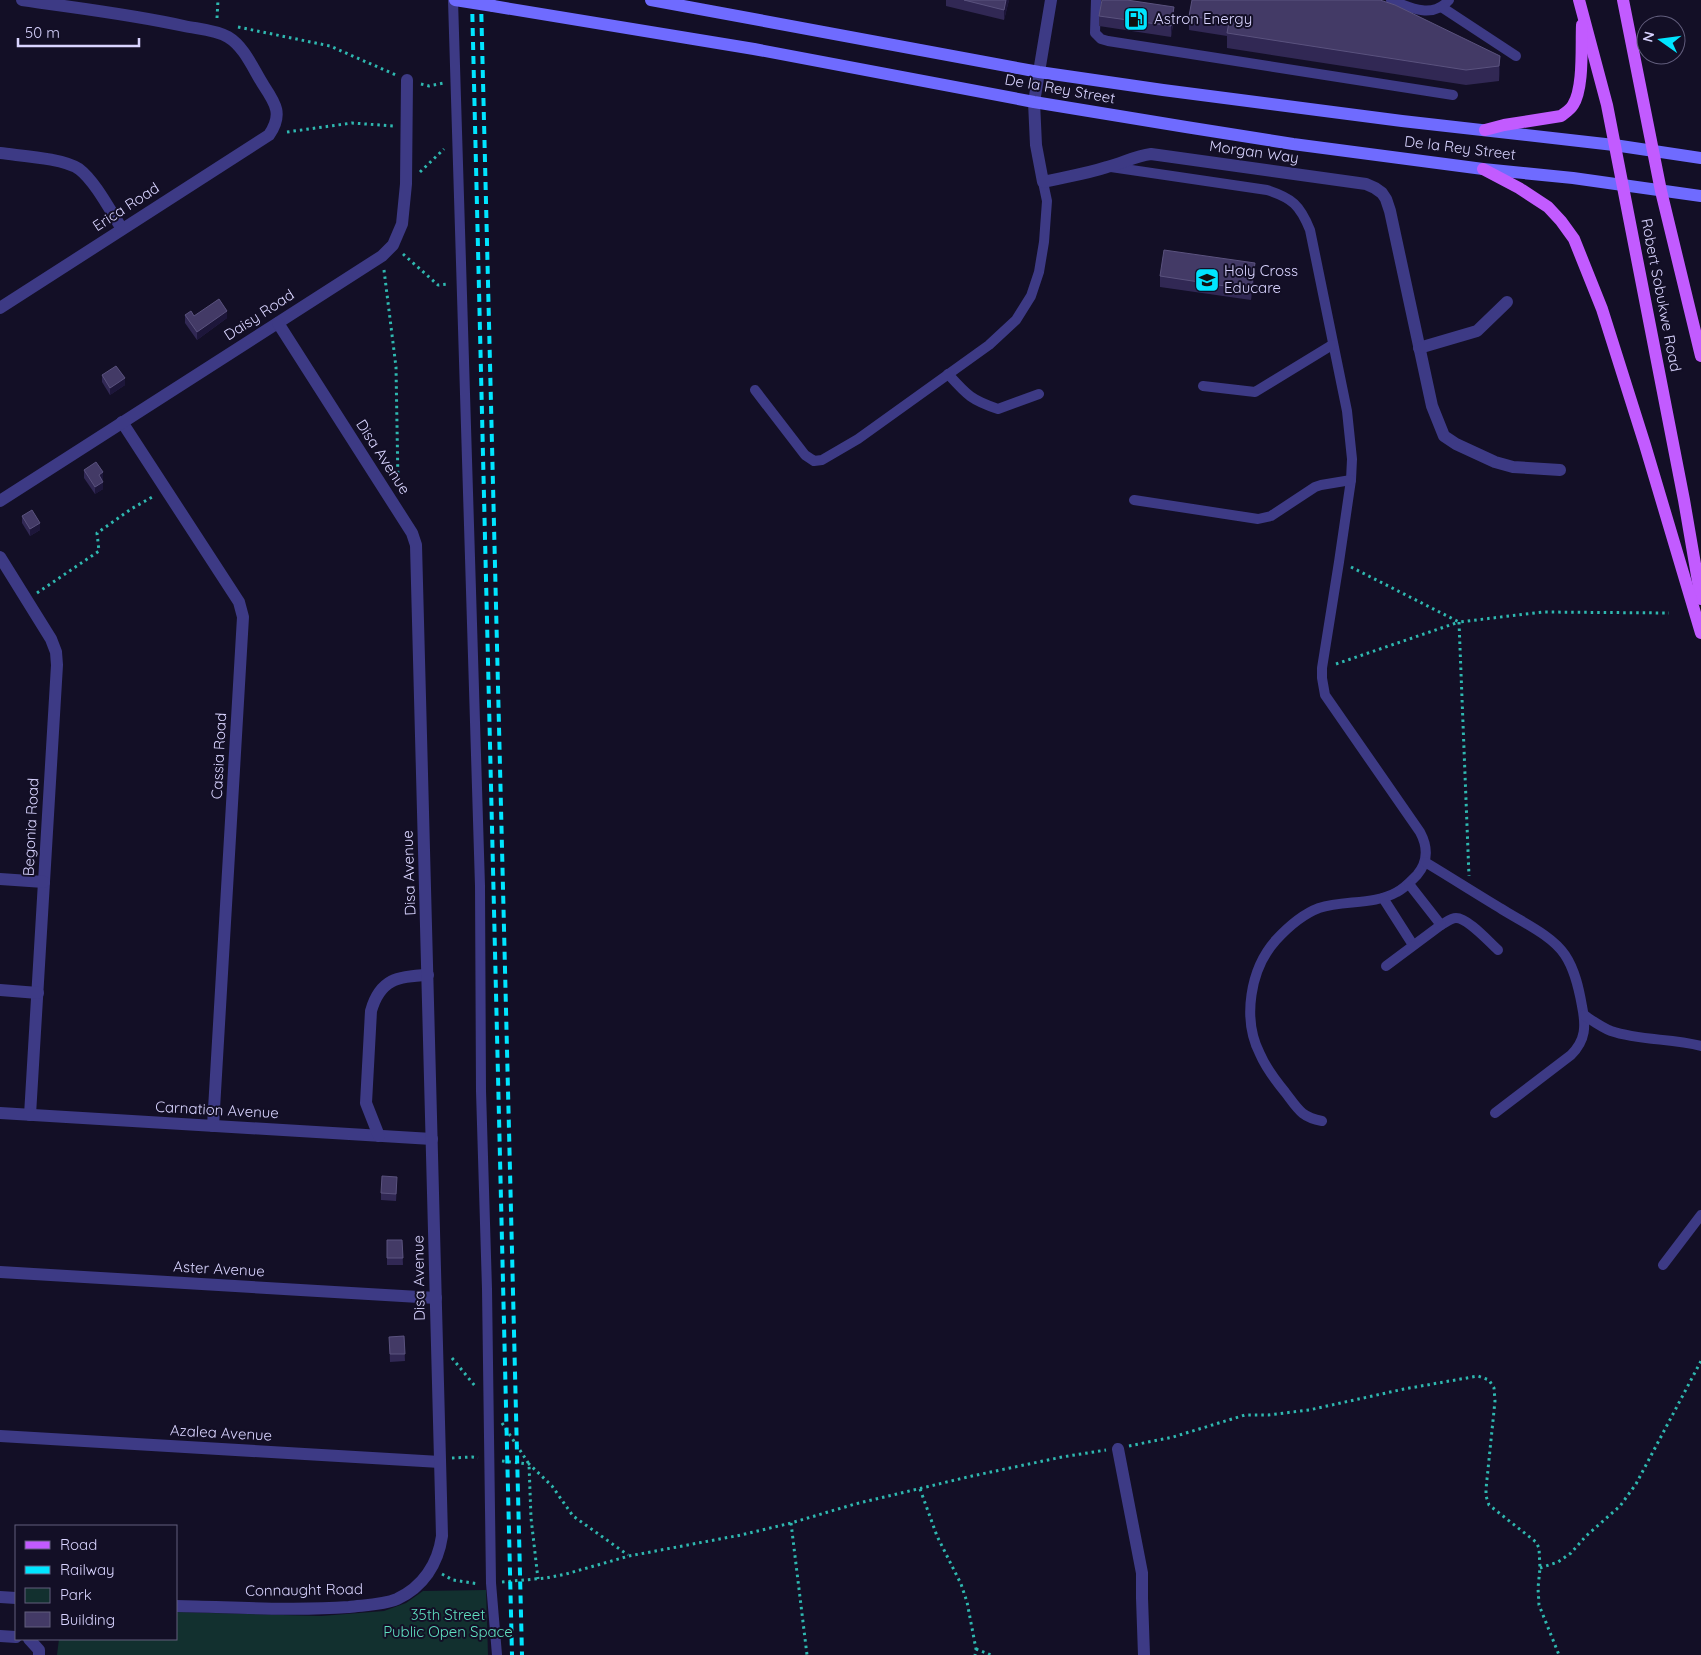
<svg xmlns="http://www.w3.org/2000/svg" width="1701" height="1655" viewBox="0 0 1701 1655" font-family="Quicksand,sans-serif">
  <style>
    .green { fill: #12302f }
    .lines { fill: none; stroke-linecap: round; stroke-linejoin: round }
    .path { stroke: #2fb8b0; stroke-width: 3; stroke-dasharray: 2.5 4; stroke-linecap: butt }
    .lane { stroke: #3d3a85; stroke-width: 10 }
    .street { stroke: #3d3a85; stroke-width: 12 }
    .secondary { stroke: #6f6bff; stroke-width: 12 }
    .primary { stroke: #c25bff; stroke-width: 12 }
    .rail { stroke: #00e5ff; stroke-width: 4; stroke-dasharray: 8 6; stroke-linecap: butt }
    .secondary-bridge { stroke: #6f6bff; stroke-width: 12 }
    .wall { fill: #312854 }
    .shaded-wall { fill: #1d163a }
    .building { fill: #433a66; stroke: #5a527e }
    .labels { text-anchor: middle; stroke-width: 4; stroke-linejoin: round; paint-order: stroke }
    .poi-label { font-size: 15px; fill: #d9d4ff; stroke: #130f26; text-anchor: start }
    .street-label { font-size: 15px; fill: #d9d4ff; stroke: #130f26 }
    .park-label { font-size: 15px; fill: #5fe0c0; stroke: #130f26 }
  </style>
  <rect width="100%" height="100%" fill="#130f26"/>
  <!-- green -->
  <path class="green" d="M486 1590 488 1655H57L59 1639H176V1612L321 1616 384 1611 406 1603 423 1591Z"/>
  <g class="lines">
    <!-- path -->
    <g class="path">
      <path d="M217 18 218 0"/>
      <path d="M238 27 330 46 396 75"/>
      <path d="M421 84 429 86 444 83"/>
      <path d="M287 132 352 123 393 126"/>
      <path d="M420 172 444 149"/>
      <path d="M403 254 438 285 449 284"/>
      <path d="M384 270 396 367 398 483"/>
      <path d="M1351 567 1459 622 1543 612 1669 613"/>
      <path d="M37 593 99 551 97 533 131 509 154 496"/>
      <path d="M1336 664 1459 622 1469 876"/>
      <path d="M452 1358 475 1386"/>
      <path d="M502 1423 529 1464 531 1518 538 1579"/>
      <path d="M1129 1446 1173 1437 1245 1415H1268L1309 1410 1404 1389 1478 1376 1489 1380 1494 1388 1495 1401 1486 1489V1496L1489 1505 1536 1542 1539 1548 1540 1568 1538 1588 1539 1605 1559 1655"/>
      <path d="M452 1458 472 1457 478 1458"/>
      <path d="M502 1461 529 1464 552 1486 573 1516 628 1555"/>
      <path d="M920 1489 937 1536 961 1584 967 1602 976 1649 975 1655"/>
      <path d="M791 1523 807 1655"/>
      <path d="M1540 1568 1558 1562 1571 1553 1586 1536 1620 1506 1636 1484 1701 1361"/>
      <path d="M442 1574 453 1580 479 1584"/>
      <path d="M502 1582 546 1578 566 1574 629 1556 741 1535 791 1523 855 1504 972 1476 1062 1457 1106 1450"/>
      <path d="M976 1649 991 1655"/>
    </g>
    <!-- lane -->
    <g class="lane">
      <path d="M453 0 480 886 481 1091 487 1289 491 1583 497 1655"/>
      <path d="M1096 0 1095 33 1101 39 1108 41 1453 95"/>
      <path d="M1391 0C1410 8 1433 19 1449 0"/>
      <path d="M1443 8 1516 56"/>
      <path d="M1111 167 1267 190C1292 198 1300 205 1310 230L1347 411 1352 459 1351 480 1339 562 1322 668V678L1325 695 1420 832C1428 847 1428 862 1417 875 1411 881 1405 888 1397 892 1374 905 1344 900 1319 908 1303 914 1288 927 1276 940 1250 969 1242 1019 1260 1054 1266 1068 1276 1081 1285 1092 1298 1109 1301 1117 1322 1121"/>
      <path d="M948 374C967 395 971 400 998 409L1039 394"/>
      <path d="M1203 386 1255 392 1332 345"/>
      <path d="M755 390 805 455 814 461 822 460 858 439 989 345 1016 320 1031 296 1039 272 1044 242 1047 201 1043 182"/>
      <path d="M1134 500 1258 519 1271 516 1315 487 1321 485 1351 480"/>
      <path d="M1425 862C1450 877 1475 893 1500 908 1520 921 1552 935 1565 955 1575 970 1579 989 1582 1006 1586 1026 1586 1040 1571 1055L1495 1113"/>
      <path d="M1409 884 1441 925C1445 923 1451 918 1456 918 1468 918 1489 942 1498 950"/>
      <path d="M1383 898 1413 945"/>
      <path d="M1386 966 1441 925"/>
      <path d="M1584 1015C1593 1021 1601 1027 1611 1031 1640 1041 1672 1038 1701 1046"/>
      <path d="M1663 1265 1701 1215"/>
    </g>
    <!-- street -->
    <g class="street">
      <path d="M1051 0 1034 102 1036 145 1043 182C1064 177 1086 174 1107 167 1123 163 1135 156 1151 154L1366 184 1375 188 1382 193 1386 199 1390 211 1432 406 1444 436 1456 444 1495 462 1513 467 1560 470"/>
      <path d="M0 153C21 156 63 158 79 169 95 181 111 212 122 229"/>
      <path d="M0 308 269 135C283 115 276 104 264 86 254 71 245 47 228 37 216 30 198 29 184 26 130 14 76 8 22 0"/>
      <path d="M1419 348 1477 331 1507 302"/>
      <path d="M122 422 239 602 243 617 213 1126"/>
      <path d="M0 501 382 256 393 245 402 224 406 184 407 80"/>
      <path d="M0 557 51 639 56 652 57 665 30 1115"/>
      <path d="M0 879 44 882"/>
      <path d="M0 990 38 993"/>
      <path d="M0 1113 432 1139"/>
      <path d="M379 1136 366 1103 371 1011C380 979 398 976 428 975"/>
      <path d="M0 1272 436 1298"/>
      <path d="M0 1436 440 1462"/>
      <path d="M1118 1449 1142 1573V1598L1144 1655"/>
      <path d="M0 1597 16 1598"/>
      <path d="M176 1606C234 1607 291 1611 349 1607 365 1605 383 1605 397 1599 423 1587 438 1564 442 1536L416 545 412 533 278 323"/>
      <path d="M0 1636 16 1637"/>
      <path d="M29 1639 39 1650V1655"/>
    </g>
    <!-- secondary -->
    <g class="secondary">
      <path d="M651 0 1039 72 1163 90 1402 121 1614 145 1701 158"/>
      <path d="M493 6 754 49 1034 102 1186 127 1293 144 1483 169 1573 178 1701 196"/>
    </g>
    <!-- primary -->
    <g class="primary">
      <path d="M1579 0 1607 105 1684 500 1701 599"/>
      <path d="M1623 0 1661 191 1701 356"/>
      <path d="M1485 130 1504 125 1561 116C1565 113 1570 110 1573 105 1584 88 1581 46 1582 25"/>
      <path d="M1483 169 1519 188 1548 207 1561 221 1574 239 1602 309 1645 445 1701 633"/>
    </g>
    <!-- rail -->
    <g class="rail">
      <path d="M472 0 512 1655"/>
      <path d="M481 0 522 1655"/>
    </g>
    <!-- secondary-bridge -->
    <path class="secondary-bridge" d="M455 0 493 6"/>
  </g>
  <!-- wall -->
  <g class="wall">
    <path d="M946 0H1009L1004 20 946 6Z"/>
    <path d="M1099 16 1174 18 1171 37 1099 26Z"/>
    <path d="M1189 16 1500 56 1499 81 1466 85 1227 48V36L1189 30Z"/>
    <path d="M1255 273 1251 300 1160 287V276Z"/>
    <path d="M185 315 194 316 227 318 197 340 185 323Z"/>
    <path d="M102 375 125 385 110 395 102 382Z"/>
    <path d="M84 470 103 479 102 480 103 489 95 494 84 478Z"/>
    <path d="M22 516 40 530 30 536 22 523Z"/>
    <path d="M397 1184 396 1201 381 1200V1193Z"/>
    <path d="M387 1240H402L403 1265H387Z"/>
    <path d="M404 1336 405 1361 390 1362 389 1337Z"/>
  </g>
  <!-- shaded-wall -->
  <g class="shaded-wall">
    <path d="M1006 0H1009L1004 20V10Z"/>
    <path d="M1174 7V18L1171 37V26Z"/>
    <path d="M1500 56V70L1499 81V66Z"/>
    <path d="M1255 263V273L1251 300V290Z"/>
    <path d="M227 311V318L197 340V332Z"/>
    <path d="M125 378V385L110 395V388Z"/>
    <path d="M103 472V479L99 482V475Z"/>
    <path d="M103 482V489L95 494V487Z"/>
    <path d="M40 523V530L30 536V529Z"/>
  </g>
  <!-- building -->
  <g class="building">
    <path d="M964 0H1006L1004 10Z"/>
    <path d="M1102 0H1127L1174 7 1171 26 1099 16Z"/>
    <path d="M1192 0H1380L1395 5 1500 56 1499 66 1466 70 1227 33 1229 22 1189 16Z"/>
    <path d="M1164 250 1255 263 1251 290 1160 276Z"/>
    <path d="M219 299 227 311 197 332 185 315 191 311 194 316Z"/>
    <path d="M116 366 125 378 110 388 102 375Z"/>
    <path d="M96 462 103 472 99 475 103 482 95 487 84 470Z"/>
    <path d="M32 510 40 523 30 529 22 516Z"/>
    <path d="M382 1176 397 1177 396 1194 381 1193Z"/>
    <path d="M387 1240H402L403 1258H387Z"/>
    <path d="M404 1336 405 1354H390L389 1337Z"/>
  </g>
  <!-- icons -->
  <defs>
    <symbol id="fuel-square" viewBox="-11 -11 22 22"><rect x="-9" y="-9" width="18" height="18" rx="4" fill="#00e5ff" stroke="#130f26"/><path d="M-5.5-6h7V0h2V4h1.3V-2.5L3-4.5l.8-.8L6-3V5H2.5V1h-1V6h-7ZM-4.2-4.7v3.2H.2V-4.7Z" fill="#111"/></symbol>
    <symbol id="school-square" viewBox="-11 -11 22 22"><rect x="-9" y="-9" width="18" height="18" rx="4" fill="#00e5ff" stroke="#130f26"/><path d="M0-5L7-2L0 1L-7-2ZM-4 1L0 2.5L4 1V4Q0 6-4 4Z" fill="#111"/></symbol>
  </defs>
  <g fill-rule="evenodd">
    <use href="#fuel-square" x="1122" y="5" width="28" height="28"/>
    <use href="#school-square" x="1193" y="266" width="28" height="28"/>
  </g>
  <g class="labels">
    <!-- poi labels -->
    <g class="poi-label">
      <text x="1154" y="24">Astron Energy</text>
      <text x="1224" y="276">Holy Cross<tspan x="1224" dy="17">Educare</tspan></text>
    </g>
    <!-- street labels -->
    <g class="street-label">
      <text transform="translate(1060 89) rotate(10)" y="5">De la Rey Street</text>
      <text transform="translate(1460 148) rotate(7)" y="5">De la Rey Street</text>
      <text transform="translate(1254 152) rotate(8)" y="5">Morgan Way</text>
      <text transform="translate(126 207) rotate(-33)" y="5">Erica Road</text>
      <text transform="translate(1661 295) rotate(79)" y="5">Robert Sobukwe Road</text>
      <text transform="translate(259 315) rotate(-33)" y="5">Daisy Road</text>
      <text transform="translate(383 457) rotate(57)" y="5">Disa Avenue</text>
      <text transform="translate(219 756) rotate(-87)" y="5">Cassia Road</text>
      <text transform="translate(31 827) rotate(-87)" y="5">Begonia Road</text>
      <text transform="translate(409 873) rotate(-92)" y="5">Disa Avenue</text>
      <text transform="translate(217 1110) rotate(3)" y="5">Carnation Avenue</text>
      <text transform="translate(219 1269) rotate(3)" y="5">Aster Avenue</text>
      <text transform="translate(419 1278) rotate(-91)" y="5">Disa Avenue</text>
      <text transform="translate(221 1433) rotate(3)" y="5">Azalea Avenue</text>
      <text transform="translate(304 1590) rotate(-1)" y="5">Connaught Road</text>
    </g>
    <!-- park labels -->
    <g class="park-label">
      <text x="448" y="1620">35th Street<tspan x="448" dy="17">Public Open Space</tspan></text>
    </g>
  </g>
  <!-- legend -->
  <rect x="15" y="1525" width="162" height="115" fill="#130f26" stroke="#625e7d"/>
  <rect x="25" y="1541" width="25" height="8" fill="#c25bff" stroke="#625e7d"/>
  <text x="60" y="1550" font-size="15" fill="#d9d4ff">Road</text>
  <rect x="25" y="1566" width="25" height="8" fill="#00e5ff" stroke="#625e7d"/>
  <text x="60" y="1575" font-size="15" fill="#d9d4ff">Railway</text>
  <rect x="25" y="1588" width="25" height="15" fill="#12302f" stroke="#625e7d"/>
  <text x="60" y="1600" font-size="15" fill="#d9d4ff">Park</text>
  <rect x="25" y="1612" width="25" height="15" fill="#433a66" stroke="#625e7d"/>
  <text x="60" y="1625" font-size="15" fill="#d9d4ff">Building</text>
  <!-- north arrow -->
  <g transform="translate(1661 40) rotate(284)"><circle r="24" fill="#130f26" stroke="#625e7d"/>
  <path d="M0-4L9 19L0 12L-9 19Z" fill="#00e5ff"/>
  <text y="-8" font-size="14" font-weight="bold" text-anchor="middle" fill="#d9d4ff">N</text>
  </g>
  <!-- scale -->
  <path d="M18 38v8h121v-8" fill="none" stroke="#d9d4ff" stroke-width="2.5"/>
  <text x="25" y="38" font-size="15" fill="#d9d4ff" stroke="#130f26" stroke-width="4" paint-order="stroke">50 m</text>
</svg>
